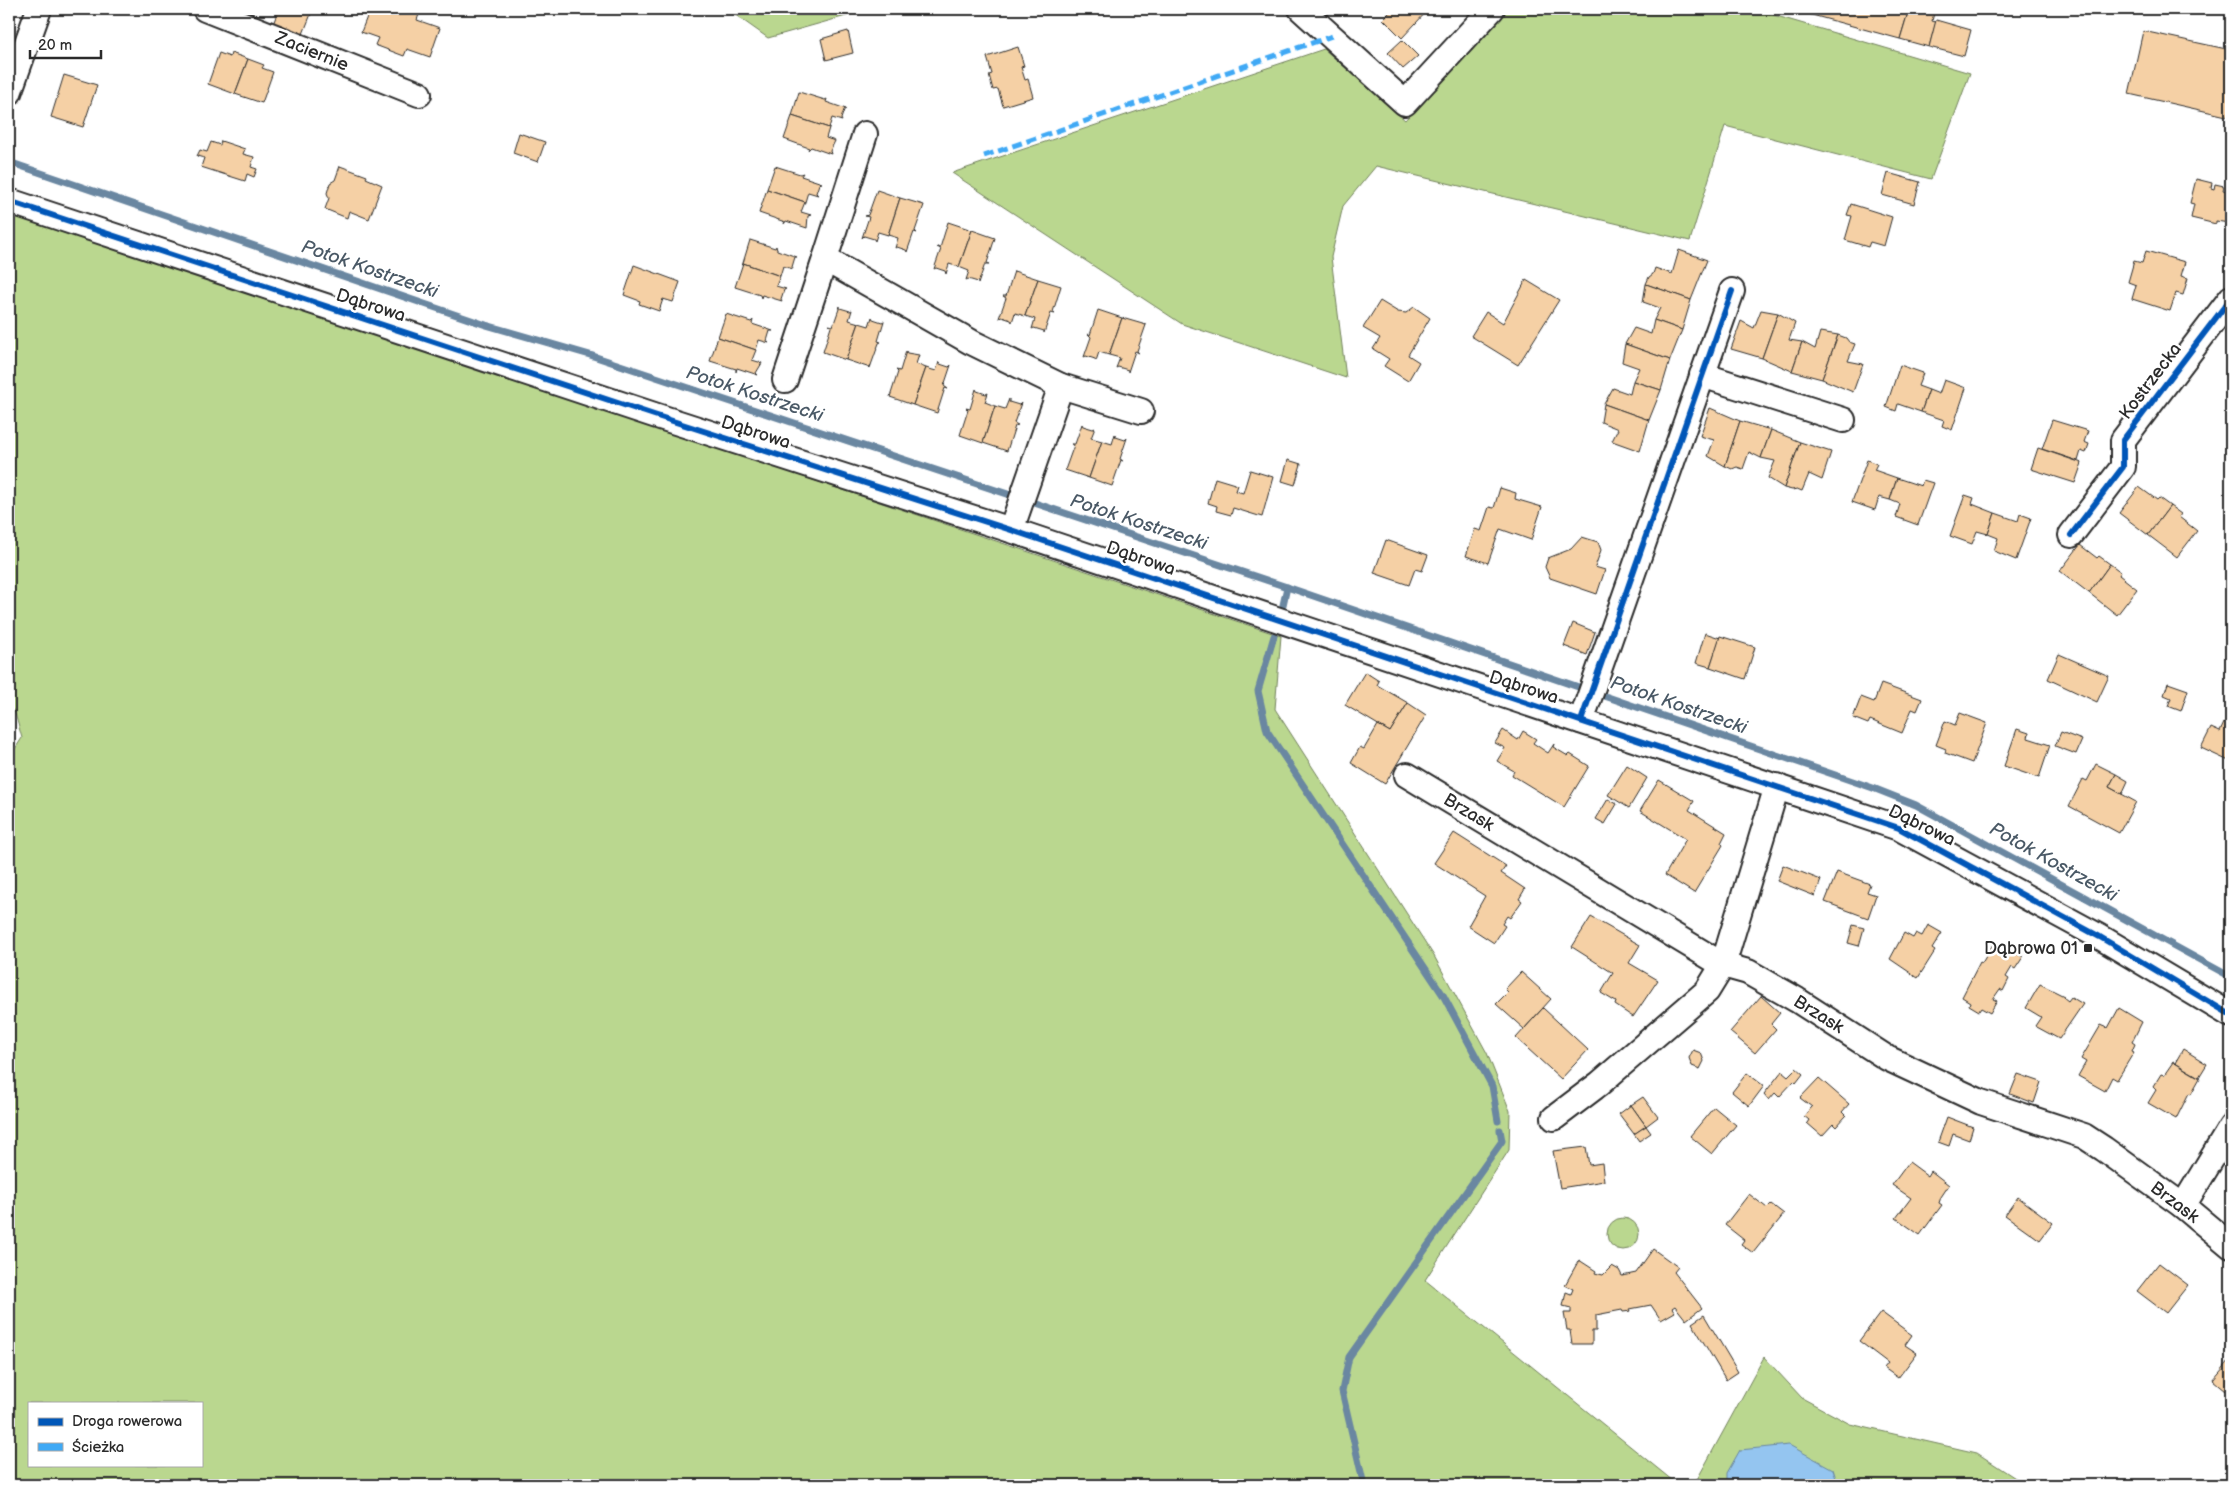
<svg xmlns="http://www.w3.org/2000/svg" width="2240" height="1494" viewBox="0 0 2240 1494" font-family="'Balsamiq Sans',sans-serif">
  <style>
    .green { fill: #bad78f; stroke: #72815d; fill-rule: evenodd }
    .water { fill: #94c5f0; stroke: #6a87a1 }
    .lines { fill: none; stroke-linecap: round; stroke-linejoin: round }
    .stream { stroke: #6a87a1; stroke-width: 7 }
    .building { fill: #f5d0a5; stroke: #2b2b2b }
    .minor-casing { stroke: #2b2b2b; stroke-width: 28 }
    .minor { stroke: #fff; stroke-width: 24 }
    .quiet { stroke: #3fa9f5; stroke-width: 5; stroke-dasharray: 10 5; stroke-linecap: butt }
    .cycleway-casing { stroke: #fff; stroke-width: 9 }
    .cycleway { stroke: #0057b8; stroke-width: 6 }
    .poi-dot { fill: #2b2b2b; stroke: #fff; stroke-width: 2 }
    .labels { text-anchor: middle; stroke-width: 5; stroke-linejoin: round; paint-order: stroke }
    .street-label { font-size: 18px; fill: #2b2b2b; stroke: #fff }
    .poi-label { font-size: 18px; fill: #2b2b2b; stroke: #fff; text-anchor: end }
    .water-label { font-size: 19px; font-style: italic; fill: #4a5966; stroke: #fff }
  </style>
  <rect width="100%" height="100%" fill="#fff"/>
  <filter id="ink" filterUnits="userSpaceOnUse"><feTurbulence type="fractalNoise" baseFrequency=".02" numOctaves="2"/><feDisplacementMap in="SourceGraphic" scale="10" xChannelSelector="R" yChannelSelector="G"/><feConvolveMatrix kernelMatrix="1 2 1 2 8 2 1 2 1" color-interpolation-filters="sRGB"/></filter>
  <g filter="url(#ink)">
    <!-- green -->
    <g class="green">
      <path d="M727 9H871L768 38Z"/>
      <path d="M1506 9H1753L1970 73 1931 179 1725 126 1690 241 1376 166 1343 206 1331 257 1346 378 1182 324 952 173 1324 49 1405 120Z"/>
      <path d="M9 212 1281 636 1275 709 1434 956 1487 1053 1510 1111 1509 1150 1425 1280 1678 1485H9V758L22 738 14 710 9 711ZM29 1403H201V1465H29Z"/>
      <circle cx="1623" cy="1234" r="16"/>
      <path d="M1764 1357 1802 1398 1850 1424 1977 1453 2026 1485H1694Z"/>
    </g>
    <!-- water -->
    <path class="water" d="M1789 1445 1833 1469 1838 1485H1727V1473L1740 1450Z"/>
    <g class="lines">
      <!-- stream -->
      <g class="stream">
        <path d="M9 162 486 325 590 355 1287 587 1873 788 1916 805 2231 977"/>
        <path d="M1283 605 1287 587"/>
        <path d="M1274 636 1258 691 1267 731 1443 995 1492 1086 1498 1121"/>
        <path d="M1364 1485 1342 1391 1349 1357 1502 1141 1500 1130"/>
      </g>
    </g>
    <!-- building -->
    <g class="building">
      <path d="M279 9H313L303 34 273 24Z"/>
      <path d="M370 9H421L417 20 440 28 430 57 407 49 404 56 375 45 378 38 361 32Z"/>
      <path d="M1393 9H1429L1402 38 1383 19Z"/>
      <path d="M1790 9H1909L1900 39Z"/>
      <path d="M1909 9H1935L1932 21 1936 22 1929 47 1900 39Z"/>
      <path d="M1936 20 1971 30 1964 56 1929 47Z"/>
      <path d="M848 31 853 53 826 60 821 39Z"/>
      <path d="M2143 31 2231 50V117L2129 94Z"/>
      <path d="M1402 40 1418 56 1403 69 1388 53Z"/>
      <path d="M1018 47 1024 66 1021 67 1025 80 1028 79 1033 97 1003 106 998 89 993 90 989 75 992 74 987 57Z"/>
      <path d="M219 53 230 57 231 53 248 59 235 94 208 84Z"/>
      <path d="M248 59 264 65 262 68 273 72 262 103 235 94Z"/>
      <path d="M64 75 97 85 83 127 51 117Z"/>
      <path d="M799 92 825 100 827 99 826 102 846 109 844 110 841 119 842 121 832 118 829 128 792 116Z"/>
      <path d="M792 116 829 128 826 138 835 141 830 151 831 154 811 147 808 150 809 148 784 139Z"/>
      <path d="M519 133 545 142 538 162 513 153Z"/>
      <path d="M221 141 245 149 243 154 254 157 251 167 257 169 254 177 247 174 245 181 201 167 204 158 197 156 200 150 207 152 211 142 220 145Z"/>
      <path d="M340 166 367 176 366 178 382 185 369 219 349 211 347 218 325 209 329 198 327 193 330 183 335 180Z"/>
      <path d="M775 166 800 174 803 173 801 176 822 183 819 184 816 193 818 195 808 192 805 202 767 189Z"/>
      <path d="M1888 173 1920 182 1914 204 1882 195Z"/>
      <path d="M2196 179 2212 183 2211 188 2214 189 2215 184 2224 186 2223 190 2231 192 2230 227H2228L2229 223 2216 221V224L2191 218 2194 204 2190 203Z"/>
      <path d="M767 189 805 202 801 212 811 215 808 216 807 228 786 221 784 224 785 222 759 213Z"/>
      <path d="M877 190 900 198 888 235 878 232 875 241 874 239 864 236 862 238 869 217 865 216 868 215Z"/>
      <path d="M900 198 924 205 915 231 917 233 914 232 907 252 906 250 897 247 895 248 898 238 888 235Z"/>
      <path d="M1851 204 1892 217 1884 246 1870 242 1868 247 1845 240 1852 216 1847 215Z"/>
      <path d="M948 222 972 230 959 267 949 264 946 274 945 271 936 268 934 269 941 249 937 247 940 248Z"/>
      <path d="M972 230 995 238 987 263 989 264H985L978 284V282L968 279 966 280 969 271 959 267Z"/>
      <path d="M750 240 775 248 776 246 777 250 797 257H795L792 267 793 269 783 266 780 276 743 263Z"/>
      <path d="M1679 250 1707 260 1691 300 1646 284 1649 277 1653 274 1655 268 1672 274Z"/>
      <path d="M2146 251 2185 262 2181 276 2188 278 2183 295 2176 293 2170 311 2132 299 2136 285 2128 282 2134 261 2142 263Z"/>
      <path d="M743 263 780 276 776 286 786 289 784 290 781 299 782 301 762 295 761 298 760 295 735 287Z"/>
      <path d="M634 265 680 282 673 302 663 299 659 311 639 304 640 301 624 295Z"/>
      <path d="M1014 271 1038 279 1025 316 1015 313 1012 322 1011 320 1002 317 999 318 1006 298 1003 296H1006Z"/>
      <path d="M1038 279 1061 286 1053 312 1055 314 1051 313 1044 333V331L1034 328 1032 329 1035 319 1025 316Z"/>
      <path d="M1526 280 1559 300 1518 365 1471 336 1486 312 1503 323Z"/>
      <path d="M1646 284 1691 300 1682 330 1654 320 1660 308 1643 302Z"/>
      <path d="M1380 301 1398 312 1406 313 1414 307 1430 318 1408 355 1419 362 1408 381 1384 366 1389 359 1373 349 1380 338 1363 328Z"/>
      <path d="M840 306V308L850 311 852 310 849 320 859 323 846 360 823 352 831 327 829 325 833 326Z"/>
      <path d="M1098 310 1122 318 1109 355 1099 352 1096 361 1095 359 1086 356 1084 357 1091 337 1088 334 1090 335Z"/>
      <path d="M1761 310 1778 313 1762 358 1731 349 1741 321 1754 328Z"/>
      <path d="M1778 313 1795 323 1789 340 1802 342 1792 371 1762 358Z"/>
      <path d="M726 314 751 322 753 320 752 324 773 331H770L767 341 769 343 759 340 756 350 718 337Z"/>
      <path d="M872 317 873 319 882 322 884 321 878 341 881 342 879 343 870 368 846 360 859 323 869 326Z"/>
      <path d="M1122 318 1146 325 1137 351 1139 353 1135 351 1128 372V370L1118 367 1116 368 1120 358 1109 355Z"/>
      <path d="M1654 320 1682 330 1670 360 1625 344 1634 328 1651 334Z"/>
      <path d="M1820 332 1838 335 1822 379 1792 371 1802 342 1815 349Z"/>
      <path d="M1838 335 1846 338 1849 342 1855 344 1848 361 1863 364 1853 392 1822 379Z"/>
      <path d="M718 337 756 350 752 360 762 363 756 373 758 375 737 368 736 372V369L710 361Z"/>
      <path d="M1625 344 1670 360 1661 390 1633 381 1639 368 1622 362Z"/>
      <path d="M906 351 907 353 919 355 916 364 926 368 913 405 890 397 898 372 896 370 900 371Z"/>
      <path d="M939 362 940 364 949 367 951 365 944 386 948 389 945 388 937 413 913 405 926 368 936 371Z"/>
      <path d="M1900 365 1923 373 1918 386 1929 390 1921 412 1898 404 1896 411 1886 407Z"/>
      <path d="M1944 380 1966 388 1952 430 1942 426 1944 420 1921 412 1929 390 1939 394Z"/>
      <path d="M1633 381 1661 390 1649 420 1604 404 1613 388 1630 394Z"/>
      <path d="M976 389 977 391 986 394 988 393 985 402 995 406 983 443 960 435 968 410 966 408 970 409Z"/>
      <path d="M1009 399V402L1019 405 1021 403 1014 423 1018 425 1015 426 1007 451 983 443 995 406 1005 409Z"/>
      <path d="M1604 404 1649 420 1640 451 1612 441 1618 429 1601 422Z"/>
      <path d="M1710 408 1740 421 1725 466 1708 456 1714 440 1700 436Z"/>
      <path d="M2052 420 2088 431 2084 442 2089 444 2086 453 2081 451 2078 461 2042 449Z"/>
      <path d="M1740 421 1771 430 1761 458 1749 452 1743 469 1737 467 1732 469 1725 466Z"/>
      <path d="M1082 424 1083 426 1093 429 1095 428 1091 438 1102 441 1089 478 1065 470 1074 445 1071 444H1075Z"/>
      <path d="M1771 430 1800 442 1784 488 1768 478 1775 461 1761 458Z"/>
      <path d="M1115 434 1116 437 1125 440 1127 438 1120 459 1123 461 1121 460 1112 486 1089 478 1102 441 1112 444Z"/>
      <path d="M1800 442 1831 452 1822 480 1809 474 1802 491 1797 489 1792 490 1784 488Z"/>
      <path d="M2038 448 2082 463 2075 483 2031 469Z"/>
      <path d="M1288 460 1301 464 1295 485 1282 481Z"/>
      <path d="M1867 460 1877 464 1874 470 1897 478 1890 500 1879 497 1875 510 1852 502Z"/>
      <path d="M1250 470 1273 477 1262 517 1233 508 1231 515 1216 511 1217 506 1208 503 1215 478 1238 485 1236 491 1243 493Z"/>
      <path d="M1897 478 1921 486 1923 480 1933 483 1918 525 1896 517 1900 504 1890 500Z"/>
      <path d="M2139 487 2157 500 2159 498 2170 506 2148 535 2119 513Z"/>
      <path d="M1500 488 1516 493 1515 499 1542 507 1531 540 1500 529 1488 563 1466 556 1475 529 1481 531 1489 507 1494 508Z"/>
      <path d="M1965 495 1974 498 1972 504 1995 513 1988 534 1977 531 1972 544 1950 536Z"/>
      <path d="M2170 506 2181 514 2179 517 2197 531 2177 557 2148 535Z"/>
      <path d="M1995 513 2018 521 2020 514 2031 518 2016 560 1994 551 1998 538 1988 534Z"/>
      <path d="M1582 537 1598 542 1601 550 1595 567 1605 570 1597 594 1550 578 1545 567 1548 558 1571 549Z"/>
      <path d="M1386 540 1428 555 1422 571 1415 569 1409 585 1374 573Z"/>
      <path d="M2080 545 2097 558 2099 556 2110 564 2089 593 2060 571Z"/>
      <path d="M2110 564 2121 572 2119 575 2137 589 2117 615 2089 593Z"/>
      <path d="M1573 623 1595 632 1587 655 1564 646Z"/>
      <path d="M1705 633 1720 638 1710 667 1696 663Z"/>
      <path d="M1720 636 1755 647 1745 679 1710 667Z"/>
      <path d="M2059 654 2109 676 2097 702 2048 679Z"/>
      <path d="M1365 672 1379 681 1377 685 1408 703 1390 732 1345 705Z"/>
      <path d="M2168 683 2188 690 2181 711 2168 706 2171 698 2164 695Z"/>
      <path d="M1881 684 1922 699 1917 711 1912 709 1902 733 1870 720 1868 724 1853 718 1861 697 1874 702Z"/>
      <path d="M1408 703 1426 715 1385 784 1351 763 1360 747 1364 749 1378 725 1390 732Z"/>
      <path d="M1960 713 1987 723 1972 763 1945 753 1946 749 1936 745 1945 721 1955 725Z"/>
      <path d="M2224 723 2231 727V762L2201 748 2211 728 2220 732Z"/>
      <path d="M2017 729 2029 733 2028 738 2050 745 2039 778 2004 766Z"/>
      <path d="M1503 730 1518 740 1523 731 1536 739 1533 743 1548 753 1554 744 1553 747 1568 756 1570 754 1589 766 1564 807 1512 775 1514 771 1497 761 1505 748 1495 743Z"/>
      <path d="M2061 732 2082 740 2076 754 2055 746Z"/>
      <path d="M2096 764 2116 774 2109 787 2136 802 2119 833 2069 806 2083 779 2087 781Z"/>
      <path d="M1627 765 1647 778 1629 808 1608 795Z"/>
      <path d="M2116 774 2128 781 2122 794 2109 787Z"/>
      <path d="M1659 780 1694 801 1689 810 1726 833 1721 843 1723 845 1694 893 1665 875 1686 839 1640 811Z"/>
      <path d="M1608 799 1617 804 1605 824 1596 819Z"/>
      <path d="M1454 833 1506 866 1501 873 1525 889 1519 899 1522 901 1510 918 1507 916 1502 924 1505 926 1494 943 1468 926 1485 896 1434 863Z"/>
      <path d="M1783 865 1821 880 1815 896 1777 881Z"/>
      <path d="M1837 872 1870 884 1867 892 1876 895 1868 918 1825 902Z"/>
      <path d="M1591 917 1640 945 1629 963 1658 980 1633 1017 1615 1005 1616 1002 1601 993 1613 973 1572 947Z"/>
      <path d="M1853 925 1864 928 1859 946 1848 943Z"/>
      <path d="M1928 925 1942 933 1932 949 1935 951 1918 978 1890 959 1904 933 1913 938 1916 933 1922 936Z"/>
      <path d="M1995 941 2003 946 2005 943 2015 949 2014 952 2023 957 2015 969 2012 967 2006 977 2009 979 2003 991 2000 989 1993 999 1997 1001 1990 1013 1981 1008 1979 1011 1969 1005 1970 1002 1962 997 1980 962 1982 963Z"/>
      <path d="M1521 972 1551 999 1524 1029 1496 1004 1508 992 1505 989Z"/>
      <path d="M2040 984 2064 996 2063 997 2068 1001 2071 997 2083 1004 2059 1039 2035 1026 2041 1017 2026 1008Z"/>
      <path d="M1761 996 1780 1013 1771 1024 1776 1029 1755 1053 1730 1032Z"/>
      <path d="M1543 1008 1588 1050 1561 1079 1516 1038Z"/>
      <path d="M2119 1008 2142 1022 2132 1042 2135 1044 2132 1051 2134 1052 2117 1080 2112 1077 2105 1091 2078 1076 2086 1062 2081 1059 2101 1025 2108 1028Z"/>
      <path d="M2183 1049 2207 1064 2199 1077 2175 1063Z"/>
      <path d="M1693 1050 1701 1053 1704 1061 1700 1069 1692 1066 1689 1058Z"/>
      <path d="M2173 1062 2200 1078 2191 1094 2189 1093 2176 1119 2148 1103 2156 1090 2153 1087 2161 1074 2164 1075Z"/>
      <path d="M1796 1068 1803 1074 1796 1083 1794 1081 1779 1097 1775 1093 1769 1100 1764 1094 1782 1071 1788 1076Z"/>
      <path d="M1747 1073 1764 1086 1749 1106 1732 1092Z"/>
      <path d="M2018 1074 2041 1082 2034 1103 2010 1094Z"/>
      <path d="M1819 1078 1849 1104 1842 1112 1846 1116 1836 1127 1833 1124 1822 1136 1807 1123 1809 1120 1804 1116 1812 1107 1800 1098Z"/>
      <path d="M1643 1097 1658 1117 1646 1126 1631 1105Z"/>
      <path d="M1631 1105 1646 1126 1634 1134 1619 1114Z"/>
      <path d="M1714 1107 1736 1125 1712 1154 1690 1136Z"/>
      <path d="M1947 1117 1973 1127 1969 1140 1953 1134 1949 1146 1938 1142Z"/>
      <path d="M1646 1126 1651 1133 1639 1141 1634 1134Z"/>
      <path d="M1586 1147 1589 1165 1602 1163 1604 1181 1560 1188 1553 1151Z"/>
      <path d="M1909 1162 1928 1176 1931 1171 1949 1185 1941 1197 1939 1203 1942 1205 1920 1235 1896 1218 1911 1198 1892 1185Z"/>
      <path d="M1749 1194 1767 1208 1771 1204 1784 1214 1753 1253 1741 1244 1744 1240 1725 1225Z"/>
      <path d="M2018 1197 2053 1223 2040 1240 2005 1215Z"/>
      <path d="M1653 1249 1678 1267 1674 1272 1702 1308 1686 1320 1675 1306 1672 1308 1675 1312 1661 1320 1651 1305 1630 1309 1631 1311 1623 1312 1622 1310 1596 1315V1331H1592V1344H1572L1570 1330H1567L1564 1313H1571V1308L1563 1306 1566 1292 1571 1294 1573 1289 1565 1285 1579 1260 1596 1271 1595 1273 1603 1275 1612 1266 1619 1270 1622 1276 1636 1273Z"/>
      <path d="M2159 1263 2188 1285 2166 1313 2137 1291Z"/>
      <path d="M1881 1312 1912 1335 1905 1345 1917 1353 1898 1378 1884 1368 1888 1363 1859 1341Z"/>
      <path d="M1704 1315 1738 1372 1726 1380 1692 1323Z"/>
      <path d="M2231 1359V1395L2213 1380Z"/>
    </g>
    <g class="lines">
      <defs>
        <g id="minor">
          <path d="M205 9 419 94"/>
          <path d="M1301 9 1405 103 1492 9"/>
          <path d="M9 93 39 9"/>
          <path d="M9 201 654 415 1011 530 1899 828 2100 937 2231 1015"/>
          <path d="M825 259 865 134"/>
          <path d="M1702 375 1843 420"/>
          <path d="M785 380 825 259 971 342 1061 386"/>
          <path d="M1011 530 1061 386 1141 411"/>
          <path d="M2071 535 2123 467V440L2231 298"/>
          <path d="M1581 721 1732 291"/>
          <path d="M1407 775 1723 965 1748 972 1797 1000 1887 1058 1981 1102 2084 1136 2104 1149 2183 1206 2231 1246"/>
          <path d="M1554 1118 1599 1084 1707 991 1723 965 1777 786"/>
          <path d="M2183 1206 2231 1127"/>
        </g>
      </defs>
      <!-- minor casing -->
      <use href="#minor" class="minor-casing"/>
      <!-- minor -->
      <use href="#minor" class="minor"/>
      <!-- quiet -->
      <path class="quiet" d="M984 156 1332 36"/>
      <defs>
        <g id="cycleway">
          <path d="M9 201 654 415 1011 530 1899 828 2100 937 2231 1015"/>
          <path d="M2071 535 2123 467V440L2231 298"/>
          <path d="M1581 721 1732 291"/>
        </g>
      </defs>
      <!-- cycleway casing -->
      <use href="#cycleway" class="cycleway-casing"/>
      <!-- cycleway -->
      <use href="#cycleway" class="cycleway"/>
    </g>
  </g>
  <!-- markers -->
  <rect class="poi-dot" x="2083" y="943" width="10" height="10" rx="2.5"/>
  <g class="labels">
    <!-- street labels -->
    <g class="street-label">
      <text transform="translate(312 51) rotate(22)" y="6">Zaciernie</text>
      <text transform="translate(371 305) rotate(18)" y="6">Dąbrowa</text>
      <text transform="translate(2150 381) rotate(-53)" y="6">Kostrzecka</text>
      <text transform="translate(756 432) rotate(18)" y="6">Dąbrowa</text>
      <text transform="translate(1141 558) rotate(19)" y="6">Dąbrowa</text>
      <text transform="translate(1524 687) rotate(18)" y="6">Dąbrowa</text>
      <text transform="translate(1469 812) rotate(31)" y="6">Brzask</text>
      <text transform="translate(1922 825) rotate(26)" y="6">Dąbrowa</text>
      <text transform="translate(1819 1014) rotate(32)" y="6">Brzask</text>
      <text transform="translate(2175 1202) rotate(37)" y="6">Brzask</text>
    </g>
    <!-- poi labels -->
    <g class="poi-label">
      <text x="2078" y="954">Dąbrowa 01</text>
    </g>
    <!-- water labels -->
    <g class="water-label">
      <text transform="translate(370 268) rotate(19)" y="7">Potok Kostrzecki</text>
      <text transform="translate(755 393) rotate(18)" y="7">Potok Kostrzecki</text>
      <text transform="translate(1139 521) rotate(18)" y="7">Potok Kostrzecki</text>
      <text transform="translate(1679 704) rotate(19)" y="7">Potok Kostrzecki</text>
      <text transform="translate(2054 861) rotate(29)" y="7">Potok Kostrzecki</text>
    </g>
  </g>
  <!-- margin -->
  <rect width="2240" height="1494" fill="none" stroke="#fff" stroke-width="30"/>
  <rect x="15" y="15" width="2210" height="1464" fill="none" stroke="#2b2b2b" stroke-width="2" filter="url(#ink)"/>
  <!-- legend -->
  <rect x="28" y="1402" width="175" height="65" fill="#ffffff" stroke="#aaaaaa"/>
  <rect x="38" y="1418" width="25" height="8" fill="#0057b8" stroke="#aaaaaa"/>
  <text x="72" y="1426" font-size="15" fill="#2b2b2b">Droga rowerowa</text>
  <rect x="38" y="1443" width="25" height="8" fill="#3fa9f5" stroke="#aaaaaa"/>
  <text x="72" y="1452" font-size="15" fill="#2b2b2b">Ścieżka</text>
  <!-- scale -->
  <path d="M30 50v8h71v-8" fill="none" stroke="#2b2b2b" stroke-width="2.5"/>
  <text x="38" y="50" font-size="15" fill="#2b2b2b" stroke="#ffffff" stroke-width="4" paint-order="stroke">20 m</text>
</svg>
